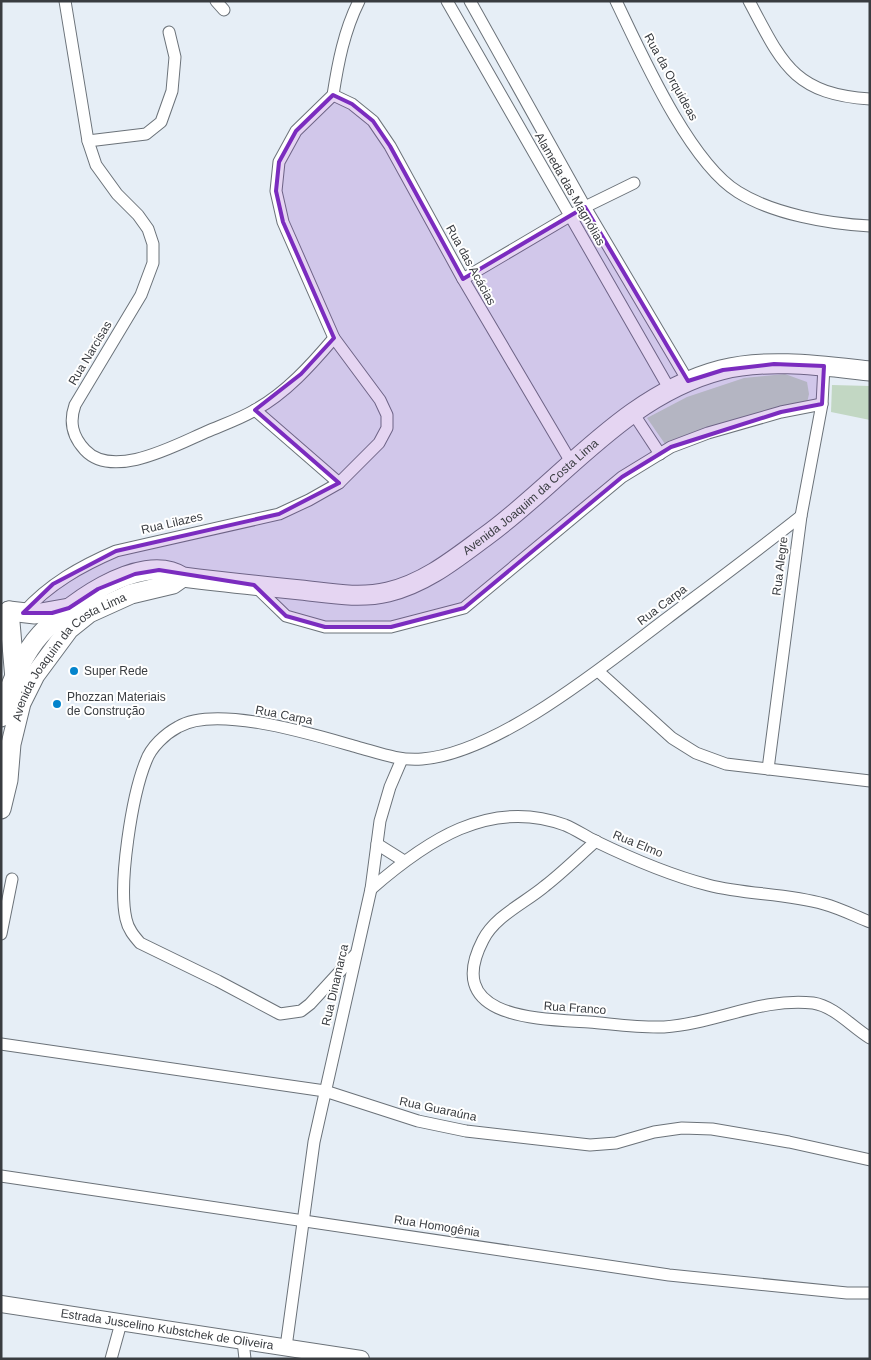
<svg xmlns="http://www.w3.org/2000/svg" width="871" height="1360" viewBox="0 0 871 1360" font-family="Helvetica,sans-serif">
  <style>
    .green { fill: #c2d7c3 }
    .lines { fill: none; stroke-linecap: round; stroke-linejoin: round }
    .street-casing { stroke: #6b7279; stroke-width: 13 }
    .secondary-casing { stroke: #6b7279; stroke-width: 18 }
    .primary-casing { stroke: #6b7279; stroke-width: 21 }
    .street { stroke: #fff; stroke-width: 11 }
    .secondary { stroke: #fff; stroke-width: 16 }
    .primary { stroke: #fff; stroke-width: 19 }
    .marked { fill: #7b2cbf; fill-opacity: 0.2; stroke: #7b2cbf; stroke-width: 4; stroke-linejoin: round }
    .poi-dot { fill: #0484cc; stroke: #fff; stroke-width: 2 }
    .labels { text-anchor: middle; stroke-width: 4; stroke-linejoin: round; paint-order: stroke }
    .street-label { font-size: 12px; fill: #393c40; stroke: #fff }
    .poi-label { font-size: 12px; fill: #393c40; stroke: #fff; text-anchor: start }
  </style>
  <rect width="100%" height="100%" fill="#e6eef6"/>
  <!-- green -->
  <g class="green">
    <path d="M785 374 807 382 809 394 807 403 665 444 647 418 687 397 744 378Z"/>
    <path d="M832 385 870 386V420L831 412Z"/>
  </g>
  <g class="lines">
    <defs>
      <g id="street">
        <path d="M65 1 88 141 96 165 117 194 138 215 148 229 153 244V263L141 295 75 405C69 422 72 436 85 450 113 480 176 445 206 432 222 425 240 419 255 410 286 393 311 365 334 338"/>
        <path d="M216 1 224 10"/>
        <path d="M447 1 670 390"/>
        <path d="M470 1 585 207 688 381"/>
        <path d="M616 1C641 53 689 162 738 192 773 214 829 224 870 226"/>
        <path d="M749 1C782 63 793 94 870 99"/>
        <path d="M333 95 352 104 373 121 390 146 463 279 571 462"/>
        <path d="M333 95C338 63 344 31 359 1"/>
        <path d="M88 141 146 134 161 122 172 91 175 57 169 32"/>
        <path d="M463 279 585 207 634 183"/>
        <path d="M255 410 339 483"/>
        <path d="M633 413 660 454"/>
        <path d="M254 585 286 616 325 627H391L464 608 622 477 671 447 708 433 781 412 822 404"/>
        <path d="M23 613C49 584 81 566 116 551L279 514 309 500 339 483 379 443 387 428V415L380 400 334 338 283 222 276 191 279 162 296 131 333 95"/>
        <path d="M598 671 672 738 696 753 726 764 870 781"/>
        <path d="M768 769 801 516 822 404 824 366"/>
        <path d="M596 841C579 856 563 872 545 886 525 903 495 916 483 940 442 1019 539 1019 589 1022 613 1024 640 1028 664 1027 714 1024 762 997 813 1003 834 1006 852 1027 870 1038"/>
        <path d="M377 844 404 861"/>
        <path d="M371 889C425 842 489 797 565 825 575 829 585 836 595 841 628 857 673 876 708 885 746 895 786 893 824 904 839 908 855 916 870 922"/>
        <path d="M1 934 12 879"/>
        <path d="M355 955 310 1004 301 1011 280 1014 218 981 140 943C134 936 128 929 126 919 118 884 132 795 146 761 151 747 165 734 178 727 216 704 315 735 357 747 379 753 399 761 422 759 498 753 605 665 666 619 711 585 757 551 801 516"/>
        <path d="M1 1044 325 1091 418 1121 466 1131 590 1145 616 1143 654 1132 682 1128 712 1129 789 1142 870 1160"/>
        <path d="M1 1176 669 1275 847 1293H870"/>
        <path d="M243 1341 245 1359"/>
        <path d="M286 1347 314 1142 371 889 380 821 390 787 402 759"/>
        <path d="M111 1359 121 1323"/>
      </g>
      <g id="secondary">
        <path id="s1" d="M1 1304 361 1359"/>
      </g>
      <g id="primary">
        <path d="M9 611 15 679"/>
        <path d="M9 611 35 614 69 608"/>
        <path id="s2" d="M1 717C7 692 19 662 35 641 61 608 141 549 183 577 222 582 261 586 301 590 329 593 359 599 388 592 426 583 456 558 486 536 563 480 625 395 721 370 767 358 823 366 870 371"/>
        <path id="s3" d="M1 809 8 780 11 744 21 703 35 675 69 629 89 613 131 594 173 584 183 577"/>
      </g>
    </defs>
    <!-- street casing -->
    <use href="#street" class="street-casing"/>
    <!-- secondary casing -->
    <use href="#secondary" class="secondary-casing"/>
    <!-- primary casing -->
    <use href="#primary" class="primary-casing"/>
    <!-- street -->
    <use href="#street" class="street"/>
    <!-- secondary -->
    <use href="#secondary" class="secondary"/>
    <!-- primary -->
    <use href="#primary" class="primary"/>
  </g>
  <!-- marked area -->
  <path class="marked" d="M333 95 352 104 373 121 390 146 463 279 585 207 688 381 723 370 774 364 824 366 822 404 781 412 671 447 622 477 464 608 391 627H325L286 616 254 585 159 570 135 574 98 589 69 608 52 613H23L53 584 116 551 279 514 339 483 255 410 301 374 334 338 283 222 276 191 279 162 296 131Z"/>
  <!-- markers -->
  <g class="poi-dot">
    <circle cx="74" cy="671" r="5"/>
    <circle cx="57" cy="704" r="5"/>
  </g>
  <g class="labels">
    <!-- street labels -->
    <g class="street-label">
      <text transform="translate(671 77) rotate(61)" y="4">Rua da Orquideas</text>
      <text transform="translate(570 189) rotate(60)" y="4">Alameda das Magnólias</text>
      <text transform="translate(471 265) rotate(61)" y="4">Rua das Acácias</text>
      <text transform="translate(90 353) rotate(-59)" y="4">Rua Narcisas</text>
      <text dy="4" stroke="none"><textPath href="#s2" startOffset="635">Avenida Joaquim da Costa Lima</textPath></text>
      <text transform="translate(172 523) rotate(-13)" y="4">Rua Lilazes</text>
      <text transform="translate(780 566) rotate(-83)" y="4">Rua Alegre</text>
      <text transform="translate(662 605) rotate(-37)" y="4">Rua Carpa</text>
      <text dy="4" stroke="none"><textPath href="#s3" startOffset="176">Avenida Joaquim da Costa Lima</textPath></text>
      <text transform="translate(284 715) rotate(11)" y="4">Rua Carpa</text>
      <text transform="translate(638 844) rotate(22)" y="4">Rua Elmo</text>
      <text transform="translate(335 985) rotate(-77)" y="4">Rua Dinamarca</text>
      <text transform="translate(575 1008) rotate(4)" y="4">Rua Franco</text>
      <text transform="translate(438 1109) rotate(12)" y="4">Rua Guaraúna</text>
      <text transform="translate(437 1226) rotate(9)" y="4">Rua Homogênia</text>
      <text dy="4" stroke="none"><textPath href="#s1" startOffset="168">Estrada Juscelino Kubstchek de Oliveira</textPath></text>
    </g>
    <!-- poi labels -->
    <g class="poi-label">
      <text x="84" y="675">Super Rede</text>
      <text x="67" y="701">Phozzan Materiais<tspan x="67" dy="14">de Construção</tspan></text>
    </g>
  </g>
  <!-- border -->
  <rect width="871" height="1360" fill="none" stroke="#393c40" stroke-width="5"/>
</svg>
